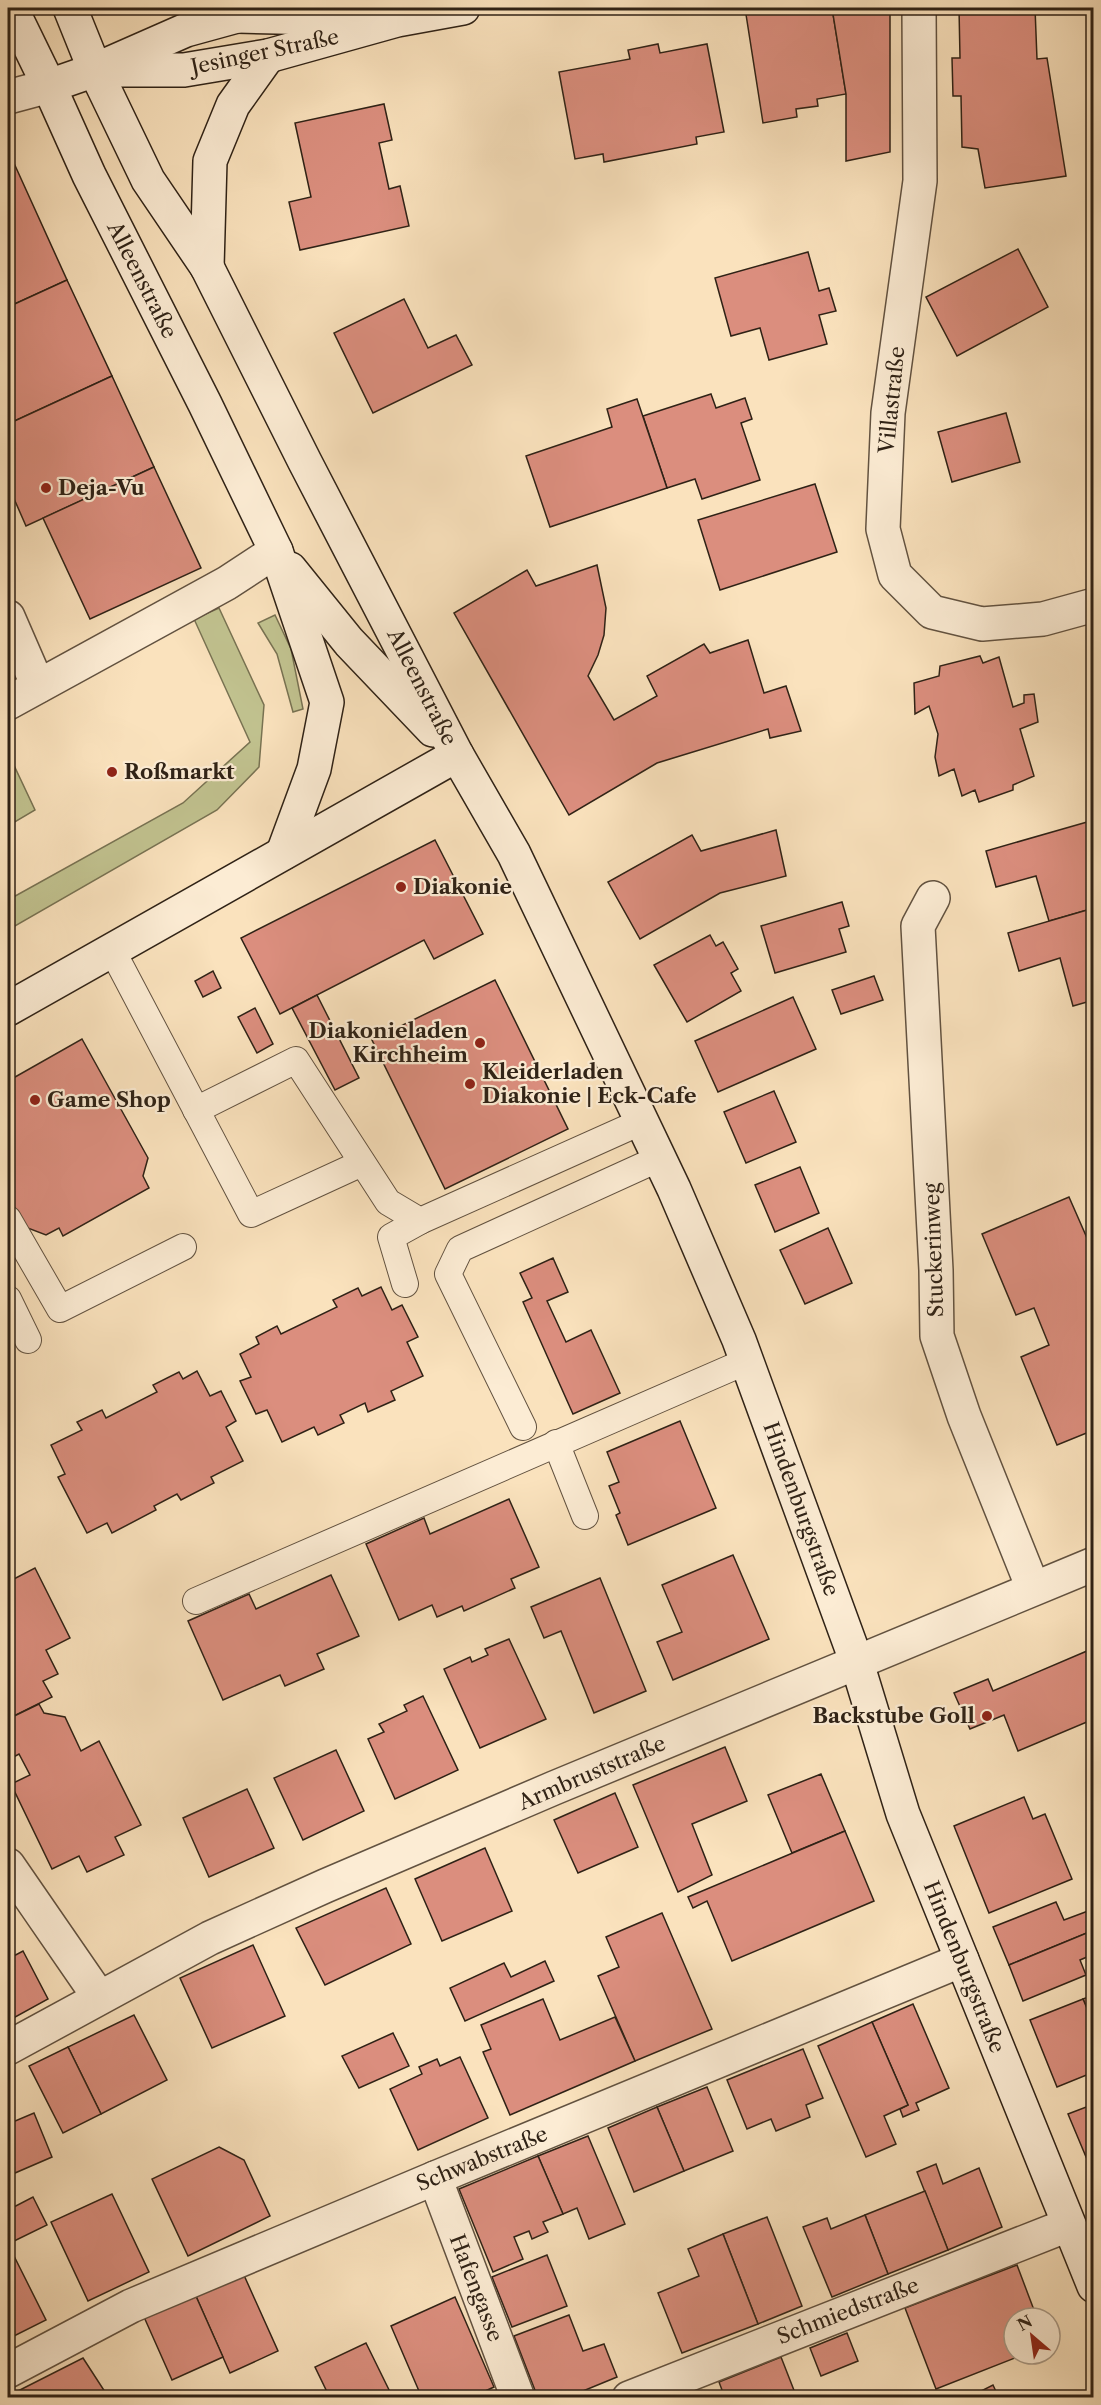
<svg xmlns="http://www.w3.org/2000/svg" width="1101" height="2405" viewBox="0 0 1101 2405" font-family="'Libre Caslon Text',serif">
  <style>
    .green { fill: #c1c28f; stroke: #787252; stroke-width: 1.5 }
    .building { fill: #db8e7e; stroke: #2f2216; stroke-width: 1.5 }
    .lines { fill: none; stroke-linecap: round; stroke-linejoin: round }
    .lane-casing { stroke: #625240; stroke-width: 28 }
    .street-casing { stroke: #625240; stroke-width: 36 }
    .secondary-casing { stroke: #2f2216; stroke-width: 36 }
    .lane { stroke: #fcecd4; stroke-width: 26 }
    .street { stroke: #fcecd4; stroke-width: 33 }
    .secondary { stroke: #fcecd4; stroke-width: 33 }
    .poi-dot { fill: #8f2418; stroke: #fcecd4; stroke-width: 2 }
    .labels { text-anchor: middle; stroke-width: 4.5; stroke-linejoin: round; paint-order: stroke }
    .street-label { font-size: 21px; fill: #2f2216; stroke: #fcecd4 }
    .poi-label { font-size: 21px; font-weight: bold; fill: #2f2216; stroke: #fcecd4; text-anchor: start }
  </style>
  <rect width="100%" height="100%" fill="#fae2bd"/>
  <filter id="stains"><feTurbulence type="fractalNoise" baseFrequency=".00333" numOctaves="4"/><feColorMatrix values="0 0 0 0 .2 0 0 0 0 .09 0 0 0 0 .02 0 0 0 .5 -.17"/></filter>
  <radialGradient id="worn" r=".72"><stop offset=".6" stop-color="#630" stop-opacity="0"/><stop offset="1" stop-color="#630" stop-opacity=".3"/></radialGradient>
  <!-- green -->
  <g class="green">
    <path d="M219 608 264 705 259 767 217 810 8 930V900L183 803 250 742 194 619Z"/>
    <path d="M275 615 291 649 303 709 293 712 277 654 258 623Z"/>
    <path d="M11 759 35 810 8 826V761Z"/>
  </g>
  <!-- building -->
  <g class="building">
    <path d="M745 8H832L846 94 817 99 818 106 796 109 797 117 763 123Z"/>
    <path d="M832 8H890V152L846 161V94Z"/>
    <path d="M959 8H1035L1037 59 1047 58 1066 176 985 188 978 149 962 147 961 96H953L952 58H960Z"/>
    <path d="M658 44 660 53 707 44 724 132 696 137 697 144 604 162 603 154 575 159 559 72 630 59 628 50Z"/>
    <path d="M384 104 392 140 379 143 389 189 400 186 409 226 300 250 289 202 311 197 295 123Z"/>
    <path d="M8 150 67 280 8 307Z"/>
    <path d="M1018 249 1048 307 957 356 926 297Z"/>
    <path d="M808 252 819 291 829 288 836 311 819 315 827 344 769 360 760 328 731 336 715 278Z"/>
    <path d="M67 280 112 376 8 424V307Z"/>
    <path d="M404 299 428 348 456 335 472 365 373 413 334 333Z"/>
    <path d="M112 376 154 467 26 526 8 485V424Z"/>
    <path d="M711 394 716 408 745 398 752 419 741 423 760 480 702 499 695 479 667 488 643 416Z"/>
    <path d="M637 399 667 488 550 527 526 456 612 427 607 409Z"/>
    <path d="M1006 413 1020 462 952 482 938 432Z"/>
    <path d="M154 467 201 568 90 619 43 518Z"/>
    <path d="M815 484 837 552 720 590 698 520Z"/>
    <path d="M597 565 606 608 604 635 598 655 588 676 614 720 657 696 647 676 704 644 710 653 748 640 764 693 786 686 801 731 770 738 768 729 657 763 569 815 454 613 527 570 536 586Z"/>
    <path d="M980 656 983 663 999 657 1013 707 1024 703V695L1034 694 1038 722 1020 729 1034 776 1013 785V790L979 802 975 790 962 796 954 769 939 776 935 757 938 734 929 706 915 714 914 683 939 676 940 666Z"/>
    <path d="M1094 820V908L1049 921 1036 876 996 887 986 851Z"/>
    <path d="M776 830 786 876 720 893 640 939 608 882 692 835 701 851Z"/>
    <path d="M435 840 483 934 434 959 424 940 280 1014 241 938Z"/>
    <path d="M842 902 849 926 839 929 846 952 775 973 761 926Z"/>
    <path d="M1094 908V1000L1073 1006 1060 958 1019 971 1008 933Z"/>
    <path d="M710 935 716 946 723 942 738 969 731 973 741 991 687 1022 654 965Z"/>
    <path d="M213 971 221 988 203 997 195 981Z"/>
    <path d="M874 976 883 1000 841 1014 832 990Z"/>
    <path d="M495 980 568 1129 445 1189 372 1040Z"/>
    <path d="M317 995 359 1078 335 1090 292 1008Z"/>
    <path d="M793 997 816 1049 718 1092 695 1041Z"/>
    <path d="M255 1008 273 1044 257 1053 238 1017Z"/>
    <path d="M82 1039 148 1158 143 1176 149 1188 63 1236 59 1228 46 1235 25 1227 8 1196V1081Z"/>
    <path d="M774 1091 796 1142 746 1163 724 1112Z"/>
    <path d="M800 1167 819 1213 775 1232 755 1185Z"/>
    <path d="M1069 1197 1094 1254V1430L1057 1445 1021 1357 1049 1345 1034 1308 1016 1315 982 1234Z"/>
    <path d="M828 1228 852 1283 805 1304 780 1250Z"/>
    <path d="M553 1258 568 1292 547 1301 566 1342 591 1330 620 1393 573 1414 523 1302 532 1298 520 1273Z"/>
    <path d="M381 1287 392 1310 402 1305 418 1337 407 1342 423 1376 391 1391 395 1400 368 1412 365 1403 340 1415 344 1423 318 1435 314 1427 282 1442 267 1410 256 1414 240 1381 251 1377 240 1354 259 1344 256 1337 277 1326 281 1334 337 1307 333 1300 358 1288 362 1296Z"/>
    <path d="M197 1371 210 1396 221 1391 236 1421 226 1427 243 1461 211 1477 214 1483 181 1500 177 1494 154 1506 156 1510 112 1533 107 1523 87 1533 58 1477 65 1474 51 1445 82 1430 77 1422 102 1410 106 1418 157 1392 153 1385 179 1372 183 1379Z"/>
    <path d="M680 1421 716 1508 628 1545 616 1515 620 1513 609 1486 619 1482 607 1452Z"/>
    <path d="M509 1499 539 1567 511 1579 515 1588 464 1611 462 1606 437 1617 432 1605 399 1620 366 1544 424 1518 430 1534Z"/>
    <path d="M733 1555 769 1639 673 1680 657 1642 682 1632 662 1585Z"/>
    <path d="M35 1568 70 1638 46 1650 58 1674 43 1681 52 1697 8 1719V1582Z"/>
    <path d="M331 1575 359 1636 317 1654 324 1669 285 1686 280 1675 223 1700 188 1621 249 1594 256 1609Z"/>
    <path d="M600 1578 646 1691 594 1713 561 1631 544 1638 531 1607Z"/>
    <path d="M509 1639 546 1719 480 1748 444 1669 470 1657 472 1662 488 1655 485 1649Z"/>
    <path d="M1094 1648V1719L1018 1751 1004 1715 970 1729 954 1693 988 1679 993 1691Z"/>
    <path d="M423 1696 458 1770 395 1799 368 1739 384 1732 379 1724 407 1711 404 1705Z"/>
    <path d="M39 1704 44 1713 65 1717 81 1751 99 1741 141 1825 115 1837 124 1855 87 1872 79 1856 52 1869 11 1784 30 1775 19 1754 8 1760V1719Z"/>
    <path d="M725 1747 747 1801 692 1824 712 1875 678 1892 633 1785Z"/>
    <path d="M336 1750 364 1811 303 1840 274 1778Z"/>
    <path d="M821 1774 845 1831 792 1853 768 1795Z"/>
    <path d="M247 1789 274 1848 209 1877 183 1818Z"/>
    <path d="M615 1793 638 1847 578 1873 554 1820Z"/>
    <path d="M1024 1797 1033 1819 1045 1814 1072 1879 989 1913 954 1826Z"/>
    <path d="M845 1831 874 1901 732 1961 707 1901 693 1908 688 1897Z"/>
    <path d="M485 1848 512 1911 442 1941 415 1879Z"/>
    <path d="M386 1888 411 1944 325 1985 296 1928Z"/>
    <path d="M1056 1902 1064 1920 1088 1911 1094 1930 1009 1965 993 1927Z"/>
    <path d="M662 1913 712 2029 635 2061 598 1976 619 1967 606 1937Z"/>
    <path d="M1094 1930V1954L1080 1960 1086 1975 1023 2001 1009 1965Z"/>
    <path d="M253 1945 285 2016 212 2048 180 1978Z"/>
    <path d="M23 1951 48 1999 8 2021V1959Z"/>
    <path d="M545 1961 554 1981 465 2021 450 1988 504 1963 511 1977Z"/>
    <path d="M1094 1995V2025L1083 1999Z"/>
    <path d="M543 1999 560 2040 615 2017 635 2061 510 2115 483 2052 491 2049 481 2025Z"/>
    <path d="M1083 1999 1094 2025V2072L1057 2087 1030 2020Z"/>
    <path d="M913 2004 949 2088 916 2103 919 2110 903 2117 900 2109 908 2105 872 2022Z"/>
    <path d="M134 2015 167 2080 101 2114 68 2047Z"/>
    <path d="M872 2022 908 2105 884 2116 896 2144 866 2157 818 2046Z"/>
    <path d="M393 2033 409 2066 359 2088 342 2056Z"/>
    <path d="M68 2047 101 2114 63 2133 29 2066Z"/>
    <path d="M803 2049 823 2098 806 2105 810 2117 776 2131 771 2119 747 2129 727 2080Z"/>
    <path d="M460 2057 488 2118 418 2150 390 2089 422 2074 419 2067 437 2059 440 2066Z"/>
    <path d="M707 2087 733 2151 684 2171 657 2107Z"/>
    <path d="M1094 2104V2176L1068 2114Z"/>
    <path d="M657 2107 684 2171 634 2192 608 2128Z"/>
    <path d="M34 2113 52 2157 8 2176V2124Z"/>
    <path d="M588 2136 625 2224 589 2239 577 2208 563 2214 538 2156Z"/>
    <path d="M219 2147 244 2160 270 2216 188 2256 152 2179Z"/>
    <path d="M538 2156 563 2214 543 2222 548 2232 532 2239 529 2231 514 2237 523 2259 493 2272 459 2189Z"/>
    <path d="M936 2164 943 2184 979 2168 1002 2227 948 2250 917 2172Z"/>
    <path d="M925 2191 948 2250 888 2274 865 2215Z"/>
    <path d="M112 2194 149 2272 88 2301 51 2222Z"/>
    <path d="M33 2197 47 2225 8 2244V2210Z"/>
    <path d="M865 2215 888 2274 832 2297 803 2227 827 2218 831 2229Z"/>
    <path d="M767 2217 802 2306 758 2324 723 2234Z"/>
    <path d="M723 2234 758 2324 682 2353 658 2293 699 2276 688 2249Z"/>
    <path d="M8 2244 46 2320 8 2339Z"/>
    <path d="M547 2255 567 2306 512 2327 492 2277Z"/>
    <path d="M1017 2265 1037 2318H1014V2354H1025L936 2389 905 2308Z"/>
    <path d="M243 2273 278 2351 230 2373 195 2294Z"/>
    <path d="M195 2294 223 2357 172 2380 144 2317Z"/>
    <path d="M455 2297 494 2387 470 2398H422L391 2326Z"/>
    <path d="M569 2315 583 2351 604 2344 617 2377 566 2398H538L514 2336Z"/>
    <path d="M847 2333 858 2361 821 2376 810 2348Z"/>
    <path d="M366 2343 393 2398H330L315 2367Z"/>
    <path d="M781 2357 797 2398H725L719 2382Z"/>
    <path d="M83 2358 109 2398H8V2396Z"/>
    <path d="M993 2385 999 2398H977L975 2394Z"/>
  </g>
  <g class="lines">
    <defs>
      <g id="lane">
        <path d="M112 950 251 1214 362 1163"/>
        <path d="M196 1110 296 1060 388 1202 420 1221 643 1121"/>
        <path d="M8 1219 60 1309 183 1247"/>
        <path d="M405 1284 391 1237 420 1221"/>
        <path d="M8 1299 28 1340"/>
        <path d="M523 1427 448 1274 460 1249 660 1158"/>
        <path d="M556 1443 585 1516"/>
        <path d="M196 1601 747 1361"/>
      </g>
      <g id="street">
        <path d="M919 8 920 181 888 413 883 529 895 575 932 612 982 624 1043 619 1094 605"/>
        <path d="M8 97 49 86"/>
        <path d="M8 617 38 686"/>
        <path d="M8 703 227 583 276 551"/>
        <path d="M933 898 918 926 936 1270 937 1336 964 1416 1033 1588"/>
        <path d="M8 1865 99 1997"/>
        <path d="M8 2048 210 1938 325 1886 554 1788 1094 1564"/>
        <path d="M435 2178 518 2398"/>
        <path d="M8 2371 131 2306 435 2178 962 1960"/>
        <path d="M629 2398 1068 2225"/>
      </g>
      <g id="secondary">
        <path d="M11 8 49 86 89 175 205 404 276 551 327 702 314 769 283 853"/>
        <path d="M70 8 95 70 148 180 207 267 305 462 457 755 514 854 674 1189 739 1340 857 1663 903 1814 1094 2286"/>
        <path d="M215 10 237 16 364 19"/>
        <path d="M95 70H184L268 56 397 20 463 8"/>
        <path d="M49 86 95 70 186 30 237 16"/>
        <path d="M207 267 210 161 233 105 268 56"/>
        <path d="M290 569 349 642 433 730"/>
        <path d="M8 1009 457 755"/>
      </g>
    </defs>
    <!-- lane casing -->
    <use href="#lane" class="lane-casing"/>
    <!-- street casing -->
    <use href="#street" class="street-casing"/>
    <!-- secondary casing -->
    <use href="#secondary" class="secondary-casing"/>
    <!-- lane -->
    <use href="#lane" class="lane"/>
    <!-- street -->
    <use href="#street" class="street"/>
    <!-- secondary -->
    <use href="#secondary" class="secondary"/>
  </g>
  <!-- markers -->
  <g class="poi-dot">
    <circle cx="46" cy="488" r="6"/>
    <circle cx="112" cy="772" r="6"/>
    <circle cx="401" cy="887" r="6"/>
    <circle cx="480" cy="1043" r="6"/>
    <circle cx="470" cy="1084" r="6"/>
    <circle cx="35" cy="1100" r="6"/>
    <circle cx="987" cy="1716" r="6"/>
  </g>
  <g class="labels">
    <!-- street labels -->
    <g class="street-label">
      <text transform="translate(265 52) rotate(-12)" y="7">Jesinger Straße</text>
      <text transform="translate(142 280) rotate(63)" y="7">Alleenstraße</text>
      <text transform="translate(892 400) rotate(-84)" y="7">Villastraße</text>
      <text transform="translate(422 687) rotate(63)" y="7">Alleenstraße</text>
      <text transform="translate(934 1250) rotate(-92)" y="7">Stuckerinweg</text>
      <text transform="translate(801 1509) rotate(70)" y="7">Hindenburgstraße</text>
      <text transform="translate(592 1773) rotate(-23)" y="7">Armbruststraße</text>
      <text transform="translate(964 1967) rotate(68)" y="7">Hindenburgstraße</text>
      <text transform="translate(482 2159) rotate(-22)" y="7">Schwabstraße</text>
      <text transform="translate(476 2288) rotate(69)" y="7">Hafengasse</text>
      <text transform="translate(848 2311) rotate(-21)" y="7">Schmiedstraße</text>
    </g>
    <!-- poi labels -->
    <g class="poi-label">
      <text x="58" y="495">Deja-Vu</text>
      <text x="124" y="779">Roßmarkt</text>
      <text x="413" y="894">Diakonie</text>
      <text x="468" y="1038" text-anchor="end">Diakonieladen<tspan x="468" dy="24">Kirchheim</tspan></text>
      <text x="482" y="1079">Kleiderladen<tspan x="482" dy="24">Diakonie | Eck-Cafe</tspan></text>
      <text x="47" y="1107">Game Shop</text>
      <text x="975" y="1723" text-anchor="end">Backstube Goll</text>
    </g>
  </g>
  <!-- margin -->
  <rect width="1101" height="2405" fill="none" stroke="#fae2bd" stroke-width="30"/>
  <rect x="9" y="9" width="1083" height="2387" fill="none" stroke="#2f2216" stroke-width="3"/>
  <rect x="15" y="15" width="1071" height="2375" fill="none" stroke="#2f2216" stroke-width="1.5"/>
  <!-- north arrow -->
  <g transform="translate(1032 2336) rotate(331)"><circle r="28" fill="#fcecd4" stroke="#aa9b88" stroke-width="1.5"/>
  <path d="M0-4.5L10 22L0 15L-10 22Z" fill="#8f2418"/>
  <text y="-9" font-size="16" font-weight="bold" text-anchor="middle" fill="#2f2216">N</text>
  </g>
  <rect width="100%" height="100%" filter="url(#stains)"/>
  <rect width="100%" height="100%" fill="url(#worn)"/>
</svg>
